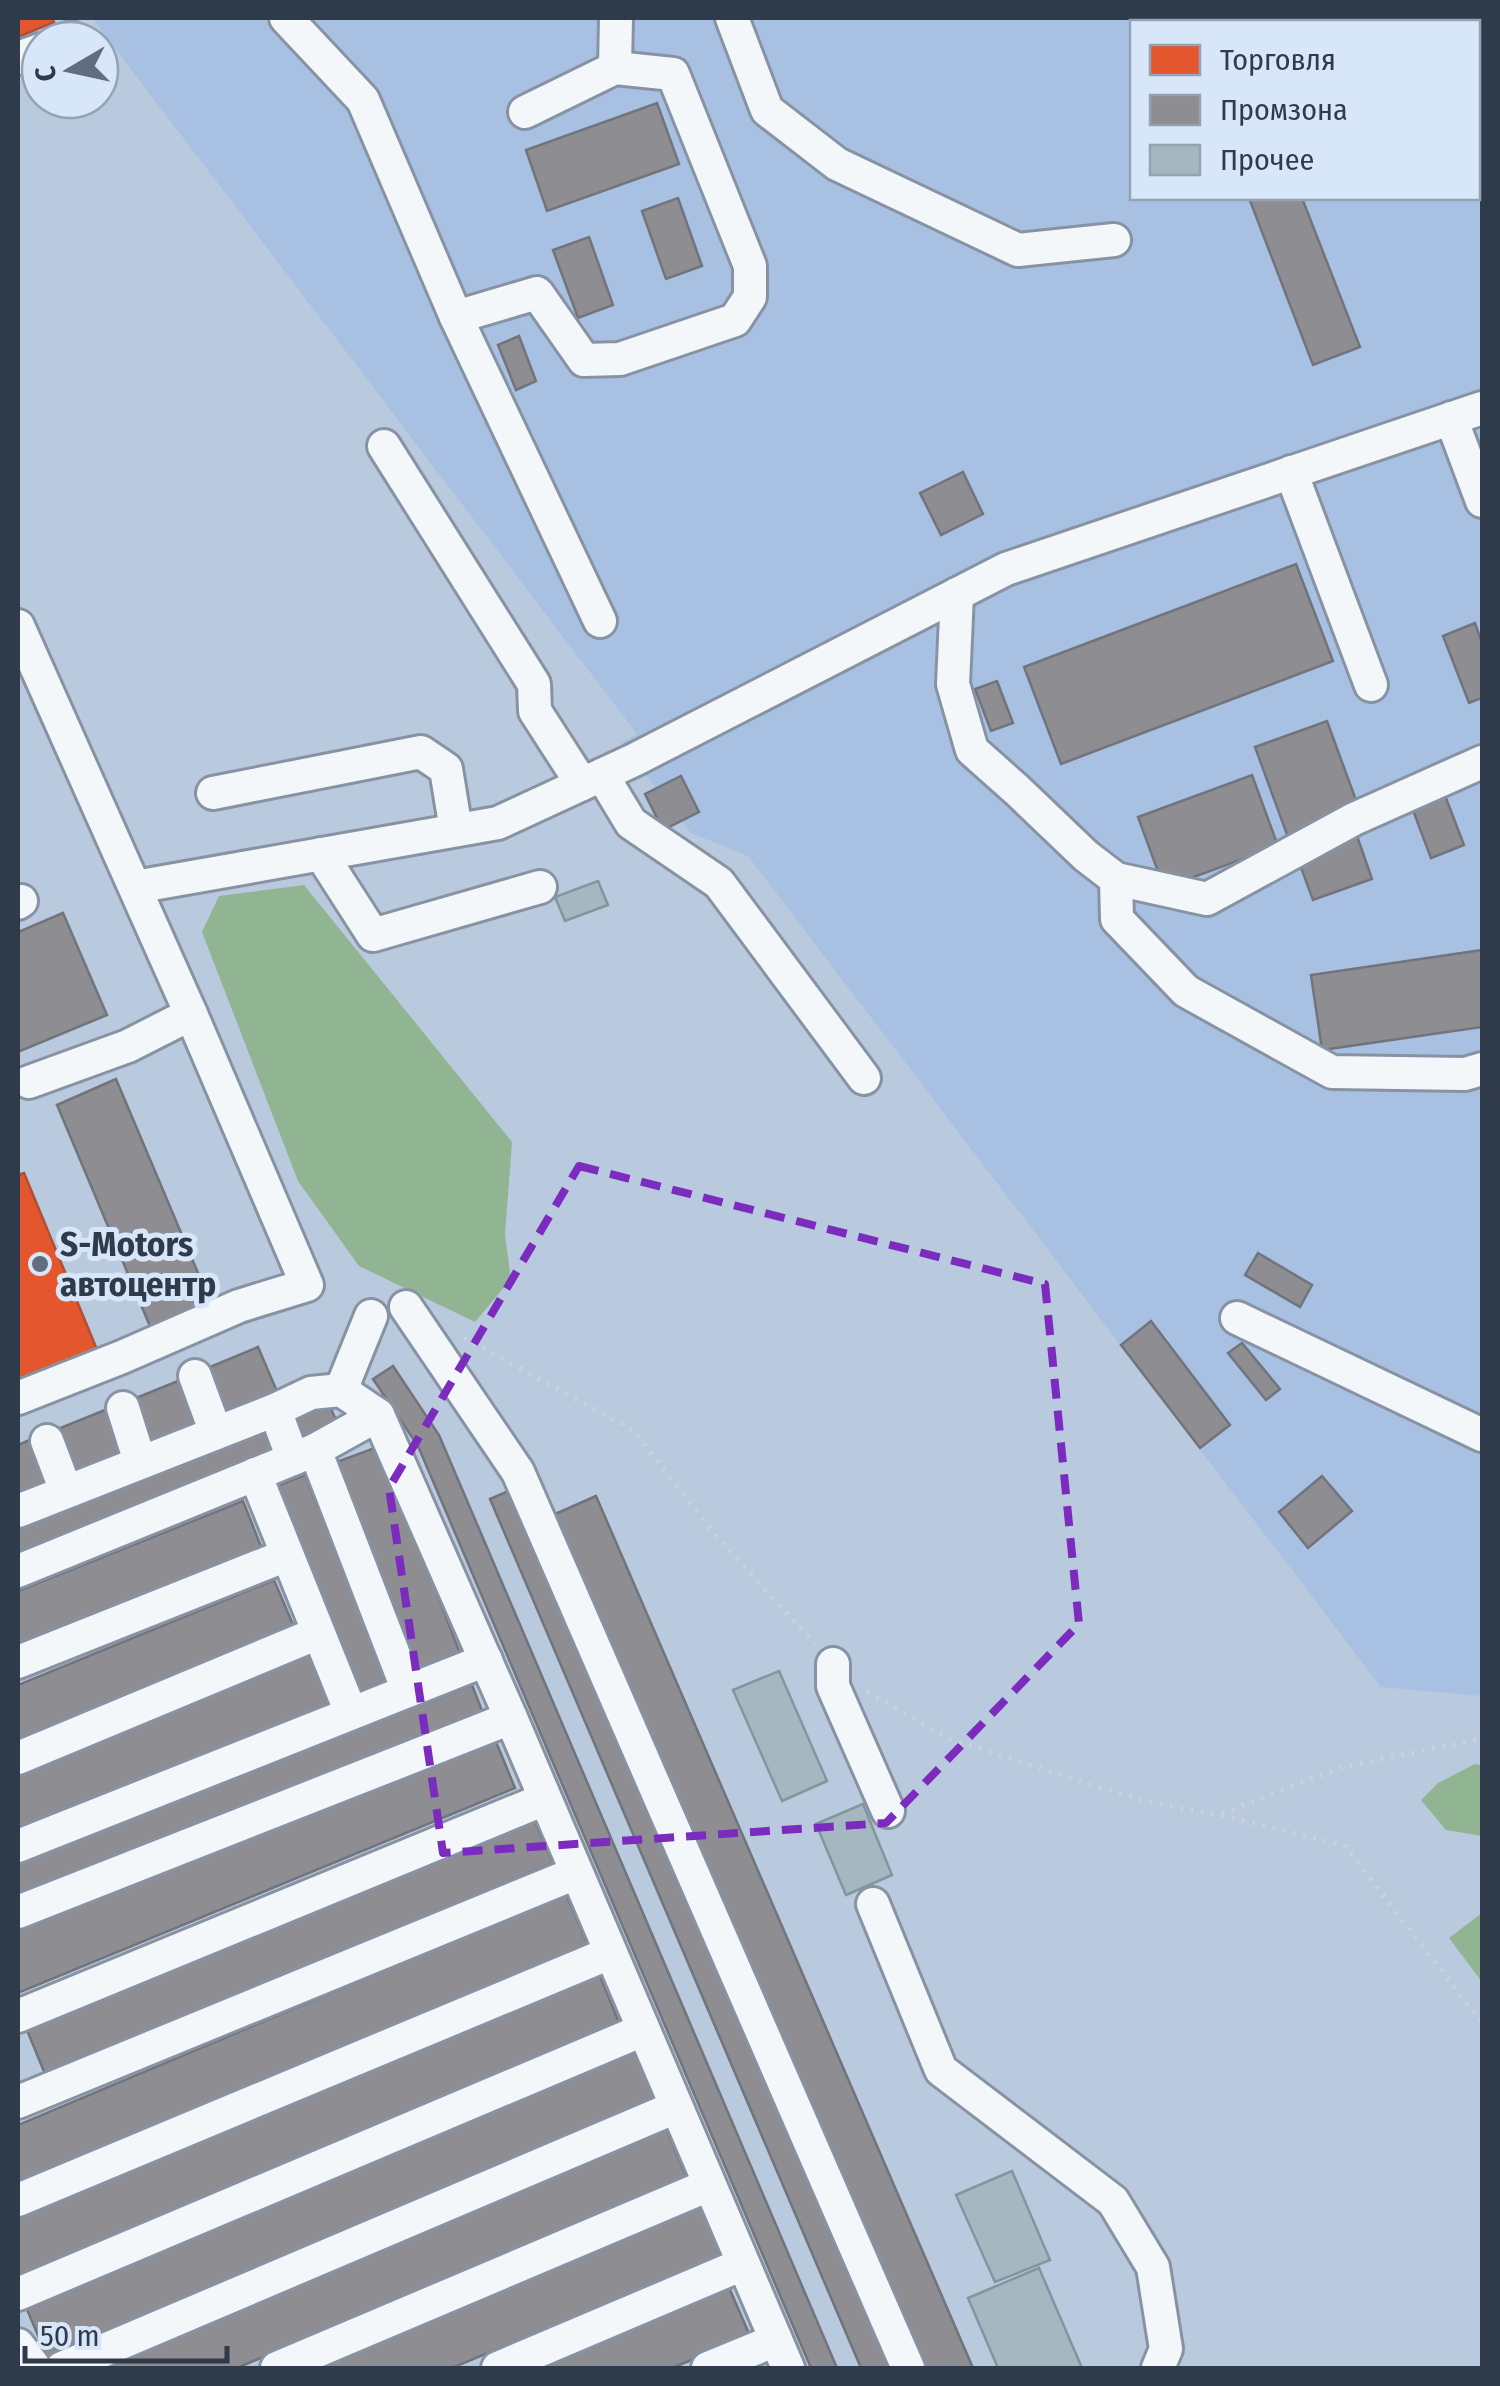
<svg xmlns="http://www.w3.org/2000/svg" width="1500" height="2386" viewBox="0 0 1500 2386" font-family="'Fira Sans Condensed',sans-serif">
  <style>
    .built { fill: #a8c1e2; fill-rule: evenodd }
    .green { fill: #91b593 }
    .shops { fill: #e4572e; stroke: #ae4f36; stroke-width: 2.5 }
    .industry { fill: #8d8d92; stroke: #71747c; stroke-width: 2.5 }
    .building { fill: #a5b8c1; stroke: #83959f; stroke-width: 2.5 }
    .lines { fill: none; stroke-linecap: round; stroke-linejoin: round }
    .minor-casing { stroke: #8793a3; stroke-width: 38 }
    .path { stroke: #cdd2d8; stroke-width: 5; stroke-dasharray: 2.5 8; stroke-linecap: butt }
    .minor { stroke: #f4f7fa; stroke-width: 32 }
    .marked { fill: none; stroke: #7b2cbf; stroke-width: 8; stroke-dasharray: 20 12; stroke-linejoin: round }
    .poi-dot { fill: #5f6d7e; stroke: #d8e6fa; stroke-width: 4 }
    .labels { text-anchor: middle; stroke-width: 10; stroke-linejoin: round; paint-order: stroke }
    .poi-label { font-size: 35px; font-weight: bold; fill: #2f3b4a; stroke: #d8e6fa; text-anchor: start }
  </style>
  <rect width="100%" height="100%" fill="#b9c9de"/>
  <!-- built -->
  <path class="built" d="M92 18H1482V1696L1381 1687 748 856 691 833 634 760 621 743 637 734ZM1132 22H1478V198H1132Z"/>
  <!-- green -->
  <g class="green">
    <path d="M304 885 512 1142 505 1235 511 1279 475 1322 359 1266 298 1181 202 932 219 896Z"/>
    <path d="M1475 1764 1482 1765V1836L1446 1830 1421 1800 1438 1783Z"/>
    <path d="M1482 1913V1982L1449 1938Z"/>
  </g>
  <!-- shops -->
  <g class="shops">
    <path d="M18 18H52L54 22 18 37Z"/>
    <path d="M24 1173 98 1352 18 1386V1175Z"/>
  </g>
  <!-- industry -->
  <g class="industry">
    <path d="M1456 18H1482V64L1478 66V22H1458Z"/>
    <path d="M657 103 679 164 547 211 526 150Z"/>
    <path d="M678 198 702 266 666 279 642 211Z"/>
    <path d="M1249 198H1302L1360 347 1313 365Z"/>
    <path d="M589 237 613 305 578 318 553 250Z"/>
    <path d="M519 336 536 381 516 390 498 345Z"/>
    <path d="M963 472 983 514 941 535 920 493Z"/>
    <path d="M1296 564 1333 661 1061 764 1024 667Z"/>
    <path d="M1475 623 1482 643V698L1469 703 1443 636Z"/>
    <path d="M997 681 1013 723 991 731 975 689Z"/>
    <path d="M1327 721 1361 814 1289 840 1255 747Z"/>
    <path d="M1252 775 1278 846 1164 888 1138 817Z"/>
    <path d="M681 776 699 812 663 830 645 794Z"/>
    <path d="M1441 785 1464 845 1431 858 1408 797Z"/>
    <path d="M1356 833 1372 879 1313 900 1296 854Z"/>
    <path d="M63 913 107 1015 18 1052V932Z"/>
    <path d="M1482 950V1027L1322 1050 1311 975Z"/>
    <path d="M116 1079 212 1306 152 1331 57 1105Z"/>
    <path d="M1258 1253 1312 1285 1300 1307 1245 1275Z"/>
    <path d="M1151 1321 1230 1425 1200 1448 1121 1345Z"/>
    <path d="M1242 1343 1280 1389 1266 1400 1228 1353Z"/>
    <path d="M258 1347 279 1396 223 1420 203 1370Z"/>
    <path d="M393 1366 439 1435 837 2368H811L418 1446 373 1379Z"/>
    <path d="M183 1379 201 1425 149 1446 131 1400Z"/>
    <path d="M327 1400 337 1422 300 1438 290 1416Z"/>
    <path d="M110 1408 128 1454 76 1475 58 1429Z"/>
    <path d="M263 1427 274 1454 18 1558V1526Z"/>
    <path d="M34 1438 52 1483 18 1498V1445Z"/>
    <path d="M380 1446 461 1656 415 1674 334 1463Z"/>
    <path d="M305 1475 387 1680 358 1692 274 1487Z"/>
    <path d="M1322 1476 1352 1511 1308 1548 1279 1512Z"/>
    <path d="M518 1487 894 2368H861L490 1499Z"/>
    <path d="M596 1496 973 2368H923L553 1515Z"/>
    <path d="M243 1501 262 1549 18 1646V1591Z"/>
    <path d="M274 1580 294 1627 18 1740V1685Z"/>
    <path d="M309 1655 329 1705 18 1830V1772Z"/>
    <path d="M472 1685 483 1713 18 1895V1862Z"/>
    <path d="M492 1732 515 1788 18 1993V1928Z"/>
    <path d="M534 1819 553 1863 45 2074 27 2030Z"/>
    <path d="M566 1894 588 1945 18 2186V2125Z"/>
    <path d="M598 1971 620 2025 18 2278V2216Z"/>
    <path d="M634 2050 656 2100 47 2357 26 2307Z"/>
    <path d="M665 2126 687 2178 237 2368H94Z"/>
    <path d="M701 2206 721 2255 452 2368H317Z"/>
    <path d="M728 2285 750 2336 672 2368H530Z"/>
  </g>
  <!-- building -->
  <g class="building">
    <path d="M598 881 608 905 565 921 555 897Z"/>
    <path d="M779 1671 827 1781 782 1801 733 1690Z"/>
    <path d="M863 1804 892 1875 846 1895 816 1824Z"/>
    <path d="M1012 2171 1050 2260 995 2282 956 2195Z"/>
    <path d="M1039 2268 1082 2368H998L968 2298Z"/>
  </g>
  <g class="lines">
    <defs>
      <g id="minor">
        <path d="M286 18 363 100 456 317 600 621"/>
        <path d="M732 18 767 110 837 164 1018 250 1114 240"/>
        <path d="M65 40 71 38"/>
        <path d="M18 58 40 50"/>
        <path d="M615 68 616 18"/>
        <path d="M456 317 537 293 584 360 620 359 735 320 750 297V266L673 74 615 68 525 112"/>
        <path d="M1451 418 1482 501"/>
        <path d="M384 446 534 684 535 711 582 784"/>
        <path d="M1291 472 1371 685"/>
        <path d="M957 594 953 684 972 750 1017 790 1086 856 1116 879 1207 899 1354 819 1482 762"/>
        <path d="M18 626 191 1014 307 1285 239 1306 122 1357 18 1398"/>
        <path d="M602 775 631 823 719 883 864 1078"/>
        <path d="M213 793 421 752 446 769 456 830"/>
        <path d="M321 854 373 935 540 887"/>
        <path d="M1116 879 1117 919 1186 991 1332 1072 1465 1074 1482 1069"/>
        <path d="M135 887 498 823 634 760 1006 569 1482 408"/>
        <path d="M18 903 21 901"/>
        <path d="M29 1082 128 1046 191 1014"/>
        <path d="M406 1307 518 1472 908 2368"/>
        <path d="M1237 1318 1482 1435"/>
        <path d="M195 1376 216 1433"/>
        <path d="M341 1390 371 1316"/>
        <path d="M123 1408 140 1462"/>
        <path d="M275 1410 293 1459 315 1450 408 1691"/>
        <path d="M47 1441 66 1491"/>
        <path d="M315 1450 378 1415"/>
        <path d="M255 1474 351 1713"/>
        <path d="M18 1511 275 1410 311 1393 341 1390 378 1415 511 1718 788 2368"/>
        <path d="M18 1571 293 1459"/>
        <path d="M18 1662 287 1555"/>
        <path d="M833 1664V1686L888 1811"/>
        <path d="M18 1758 318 1633"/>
        <path d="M18 1846 486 1660"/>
        <path d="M873 1904 941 2070 1113 2201 1153 2267 1166 2349 1158 2368"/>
        <path d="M18 1912 511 1718"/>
        <path d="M18 2016 545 1799"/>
        <path d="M18 2102 576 1873"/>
        <path d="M18 2200 610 1953"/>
        <path d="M18 2294 643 2030"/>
        <path d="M18 2345 35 2368"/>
        <path d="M62 2368 676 2107"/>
        <path d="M277 2368 709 2185"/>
        <path d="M498 2368 743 2264"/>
        <path d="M708 2368 776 2340"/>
      </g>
    </defs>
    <!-- minor casing -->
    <use href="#minor" class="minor-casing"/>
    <!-- path -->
    <g class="path">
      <path d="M464 1338 633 1430 717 1537 815 1644"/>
      <path d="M867 1692 950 1739 1076 1780 1152 1803 1218 1815 1344 1845 1482 2023"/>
      <path d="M1222 1813 1343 1767 1482 1739"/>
    </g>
    <!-- minor -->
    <use href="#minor" class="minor"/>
  </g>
  <!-- marked area -->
  <path class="marked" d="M579 1166 1045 1284 1079 1624 886 1823 443 1853 389 1488Z"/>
  <!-- markers -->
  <circle class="poi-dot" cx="40" cy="1264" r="10"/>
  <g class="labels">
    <!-- poi labels -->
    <g class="poi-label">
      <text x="60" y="1256">S-Motors<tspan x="60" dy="40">автоцентр</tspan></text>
    </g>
  </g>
  <!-- border -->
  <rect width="1500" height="2386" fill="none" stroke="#2f3b4a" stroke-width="40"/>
  <!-- legend -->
  <rect x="1130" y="20" width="350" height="180" fill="#d8e6fa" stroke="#94a2b4" stroke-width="2.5"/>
  <rect x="1150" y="45" width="50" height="30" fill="#e4572e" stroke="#94a2b4" stroke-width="2.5"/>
  <text x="1220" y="70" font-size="30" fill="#2f3b4a">Торговля</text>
  <rect x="1150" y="95" width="50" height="30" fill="#8d8d92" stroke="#94a2b4" stroke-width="2.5"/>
  <text x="1220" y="120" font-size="30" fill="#2f3b4a">Промзона</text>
  <rect x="1150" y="145" width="50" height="30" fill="#a5b8c1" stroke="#94a2b4" stroke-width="2.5"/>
  <text x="1220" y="170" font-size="30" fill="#2f3b4a">Прочее</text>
  <!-- north arrow -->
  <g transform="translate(70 70) rotate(261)"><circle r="48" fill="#d8e6fa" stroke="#94a2b4" stroke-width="2.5"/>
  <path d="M0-8L18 38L0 25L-18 38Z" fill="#5f6d7e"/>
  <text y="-15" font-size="28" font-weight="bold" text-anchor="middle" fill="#2f3b4a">С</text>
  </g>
  <!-- scale -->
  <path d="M25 2346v15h202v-15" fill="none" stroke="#2f3b4a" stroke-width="5"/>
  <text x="40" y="2346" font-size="30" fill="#2f3b4a" stroke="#d8e6fa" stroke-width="8" paint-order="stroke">50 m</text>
</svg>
